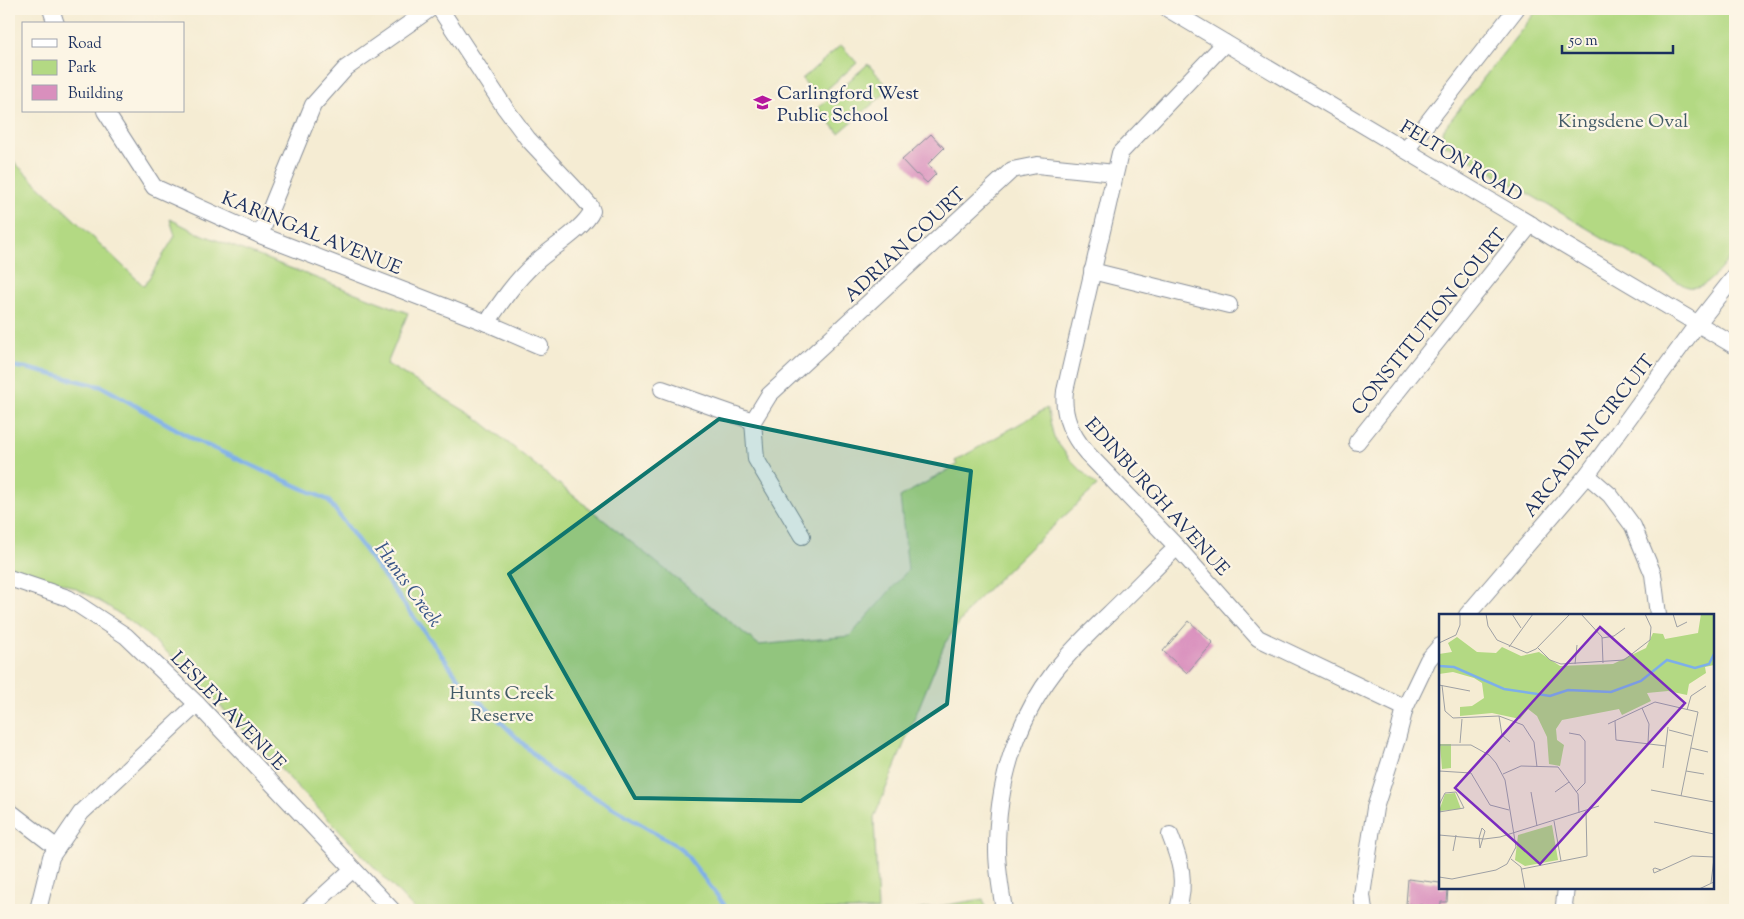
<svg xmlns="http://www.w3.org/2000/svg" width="1744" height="919" viewBox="0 0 1744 919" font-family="'Sorts Mill Goudy',serif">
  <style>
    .green { fill: #b3d983; stroke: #678470 }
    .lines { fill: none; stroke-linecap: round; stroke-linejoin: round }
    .stream { stroke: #7dafe9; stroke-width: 4.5 }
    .building { fill: #d98fbd }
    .street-casing { stroke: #888e98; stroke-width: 18 }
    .street { stroke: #fff; stroke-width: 16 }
    .marked { fill: #0f766e; fill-opacity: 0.2; stroke: #0f766e; stroke-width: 4; stroke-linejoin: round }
    .labels { text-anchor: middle; stroke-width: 4.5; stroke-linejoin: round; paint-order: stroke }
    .poi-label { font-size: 19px; fill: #1b2f5e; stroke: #fcf5e5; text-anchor: start }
    .park-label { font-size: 19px; fill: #415a67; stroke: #fcf5e5 }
    .street-label { font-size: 19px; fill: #1b2f5e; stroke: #fcf5e5 }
    .water-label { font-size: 20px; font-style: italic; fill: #385588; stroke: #fcf5e5 }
    .inset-river { fill: none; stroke: #7dafe9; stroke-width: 2.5 }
    .inset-road { fill: none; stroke: #9ea0a4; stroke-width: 1 }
    .view { fill: #7b2cbf; fill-opacity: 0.15; stroke: #7b2cbf; stroke-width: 2.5 }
    .inset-edge { fill: none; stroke: #1b2f5e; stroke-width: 2.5 }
  </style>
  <rect width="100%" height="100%" fill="#fcf5e5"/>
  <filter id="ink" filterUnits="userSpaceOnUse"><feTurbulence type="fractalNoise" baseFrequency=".02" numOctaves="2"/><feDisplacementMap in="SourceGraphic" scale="10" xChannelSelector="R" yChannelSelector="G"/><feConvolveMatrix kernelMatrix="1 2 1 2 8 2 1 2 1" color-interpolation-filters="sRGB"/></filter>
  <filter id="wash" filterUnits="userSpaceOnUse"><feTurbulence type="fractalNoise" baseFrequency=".0096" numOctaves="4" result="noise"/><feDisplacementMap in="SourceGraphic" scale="20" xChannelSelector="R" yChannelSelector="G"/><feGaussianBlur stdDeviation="1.12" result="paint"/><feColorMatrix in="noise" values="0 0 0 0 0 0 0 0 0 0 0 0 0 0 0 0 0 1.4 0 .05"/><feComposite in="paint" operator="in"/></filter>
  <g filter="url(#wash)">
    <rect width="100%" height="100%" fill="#f5ecd3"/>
    <!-- green -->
    <g class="green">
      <path d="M1538 9H1735V252C1722 265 1707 294 1685 286L1444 144 1442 131Z"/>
      <path d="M841 45 857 63 818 97 802 79Z"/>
      <path d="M868 64 890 89 839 133 818 108Z"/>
      <path d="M9 153 16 164 144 286 175 236 170 219 198 233 408 313 387 364 477 418 759 645 850 636 908 570 900 497 957 465 955 461 1047 408 1054 438 1069 458 1097 486 1034 544 972 605 945 643 874 818 878 910H415L189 673C150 635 109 600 57 581 42 575 25 572 9 568Z"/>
      <path d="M983 899 987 910H916Z"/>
    </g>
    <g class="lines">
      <!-- stream -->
      <path class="stream" d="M9 366 26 368 103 387 195 440 328 500 465 687 552 772 681 848 723 903 727 910"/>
    </g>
    <g id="blocks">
      <!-- building -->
      <g class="building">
        <path d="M931 134 944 148 928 164 936 174 927 183 917 174 916 175 902 160Z"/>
        <path d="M1189 621 1213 643 1187 673 1163 651Z"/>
        <path d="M1408 879 1440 883V888H1448L1447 902H1441L1440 910H1422V905L1406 904Z"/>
      </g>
    </g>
  </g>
  <g filter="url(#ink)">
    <use href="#blocks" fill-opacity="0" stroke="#888e98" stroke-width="1"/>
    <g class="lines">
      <defs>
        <g id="street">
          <path d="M51 9 56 24"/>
          <path d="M440 9 505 108 528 139 577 191 590 206 592 211C584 229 550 249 535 263 516 280 501 302 487 323"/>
          <path d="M1168 9 1735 346"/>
          <path d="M1225 43 1120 153 1065 391C1062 415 1071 434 1086 452L1177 547 1258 638 1405 708"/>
          <path d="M105 111 154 187 260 235 487 323 540 346"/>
          <path d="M1406 150 1516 9"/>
          <path d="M260 235 313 105 346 68 430 9"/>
          <path d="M1092 271 1229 305"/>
          <path d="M662 389 753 421"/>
          <path d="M1357 442 1531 224"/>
          <path d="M1587 475 1610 495 1633 526 1653 574 1658 615"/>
          <path d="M802 536 756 459 753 421 769 395 1012 170 1037 165 1115 173"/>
          <path d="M9 578 68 598 126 636 197 704 392 910"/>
          <path d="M1467 615 1587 475 1698 323 1735 276"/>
          <path d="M9 811 57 848"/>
          <path d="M1170 835C1181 863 1186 880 1178 910"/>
          <path d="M1566 888 1564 905 1566 910"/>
          <path d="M38 910 51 857 81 813 197 704"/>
          <path d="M308 910 353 869"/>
          <path d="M1004 910C1001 890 997 870 997 850 997 786 1015 723 1054 672 1070 651 1090 632 1109 614 1132 592 1154 569 1177 547"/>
          <path d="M1364 910 1362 895 1375 808 1397 739 1405 708 1428 660 1440 646"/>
        </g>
      </defs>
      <!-- street casing -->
      <use href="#street" class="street-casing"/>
      <!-- street -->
      <use href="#street" class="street"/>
    </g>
  </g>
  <!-- marked area -->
  <path class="marked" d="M719 419 971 471 947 704 801 801 635 798 509 574Z"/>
  <!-- icons -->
  <defs>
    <symbol id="school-bare" viewBox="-9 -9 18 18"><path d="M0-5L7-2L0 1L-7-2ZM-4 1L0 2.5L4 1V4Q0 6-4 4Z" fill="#b5179e" stroke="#fcf5e5" stroke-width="2.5" paint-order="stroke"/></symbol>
  </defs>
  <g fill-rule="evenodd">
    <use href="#school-bare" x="750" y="90" width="25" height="25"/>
  </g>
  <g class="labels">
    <!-- poi labels -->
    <g class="poi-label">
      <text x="777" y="99">Carlingford West<tspan x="777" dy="22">Public School</tspan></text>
    </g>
    <!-- park labels -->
    <g class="park-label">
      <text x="1623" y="127">Kingsdene Oval</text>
      <text x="502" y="699">Hunts Creek<tspan x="502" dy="22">Reserve</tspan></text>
    </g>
    <!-- street labels -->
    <g class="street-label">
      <text transform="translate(1462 160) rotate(31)" y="7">FELTON ROAD</text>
      <text transform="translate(312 232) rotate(22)" y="7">KARINGAL AVENUE</text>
      <text transform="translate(904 244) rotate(-43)" y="7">ADRIAN COURT</text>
      <text transform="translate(1428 321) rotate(-51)" y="7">CONSTITUTION COURT</text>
      <text transform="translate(1588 435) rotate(-52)" y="7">ARCADIAN CIRCUIT</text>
      <text transform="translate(1158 496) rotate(48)" y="7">EDINBURGH AVENUE</text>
      <text transform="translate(229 710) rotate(46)" y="7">LESLEY AVENUE</text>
    </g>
    <!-- water labels -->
    <g class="water-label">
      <text transform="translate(409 584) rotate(54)" y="7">Hunts Creek</text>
    </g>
  </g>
  <!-- overview -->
  <g transform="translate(1439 614)">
    <rect width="275" height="275" fill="#f5ecd3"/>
    <path d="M262 0H275V51L266 53 267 59 250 70 248 81 229 77 208 79 212 87 183 101 180 95 123 106 117 115 118 126 125 131 121 152 110 150 108 123 98 102 89 95 81 105 53 99 21 102V93L33 92 45 84 43 69 35 64 14 58 0 60V40L13 38 9 29 18 23 38 38 57 39 63 33 82 42 100 38 121 52 174 50 207 34 214 19 224 20 226 25 259 19ZM1 130H12V154L3 155ZM16 179 22 195 0 197 6 180ZM113 211 119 246 86 252 76 246 79 221Z" fill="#b3d983"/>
    <path class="inset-river" d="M0 52 15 53 65 75 111 82 129 76 172 78 202 67 228 46 256 54 270 50 275 40"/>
    <path class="inset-road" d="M47 0 49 12 58 26 88 39 97 35 131 0M73 0 82 14M142 0 163 23 164 49M234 0 238 13 248 8M163 24 175 22 186 14M0 29 17 21 21 11V0M70 33 94 0M99 34 111 46 122 50 185 46 211 26 212 13 206 0M136 50 138 31M0 71 31 77M3 71 6 97 14 104 60 102 84 111 95 128 98 153M203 94 210 110 209 129M248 96 252 82 267 72M60 102 63 121 71 128M176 107 177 126 227 132M169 110 216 88 259 98 242 182M230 116 253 122M130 119 141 121 146 127V169L137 178M21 129 23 105M0 131H32L50 141 57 149 66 166 77 233 68 250 57 256 13 265 0 263M252 134 269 138M224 154 229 113M0 157 32 159 51 191 70 196M247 157 265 160M64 160 82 152 119 153 139 180 140 199M212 176 275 188M92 178 98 212M116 178 130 168M0 191 6 179 17 178 25 194 0 198M115 207 122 247M215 208 275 220M43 214 46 217 41 234 40 224ZM0 221 45 225 61 223 160 192M14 237 17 221M72 245 82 253 86 275M83 255 148 242 147 197M214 255 216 254 222 256 215 259ZM222 256 253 242 275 243M272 269 275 244M260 275 275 268"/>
    <path class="view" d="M161 13 246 89 101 250 16 174Z"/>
    <rect width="275" height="275" class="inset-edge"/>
  </g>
  <!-- margin -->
  <rect width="1744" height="919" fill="none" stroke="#fcf5e5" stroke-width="30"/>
  <!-- legend -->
  <rect x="22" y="22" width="162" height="90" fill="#fcf5e5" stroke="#a2a6af"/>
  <rect x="32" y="39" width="25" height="8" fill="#ffffff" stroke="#a2a6af"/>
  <text x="68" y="48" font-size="15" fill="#1b2f5e">Road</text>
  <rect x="32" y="60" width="25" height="15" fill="#b3d983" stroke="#a2a6af"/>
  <text x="68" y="72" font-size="15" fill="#1b2f5e">Park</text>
  <rect x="32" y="85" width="25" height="15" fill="#d98fbd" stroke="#a2a6af"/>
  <text x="68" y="98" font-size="15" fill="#1b2f5e">Building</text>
  <!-- scale -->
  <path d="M1562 45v8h111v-8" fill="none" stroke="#1b2f5e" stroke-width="2.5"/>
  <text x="1569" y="45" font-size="15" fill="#1b2f5e" stroke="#fcf5e5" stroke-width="4" paint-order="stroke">50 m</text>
</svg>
